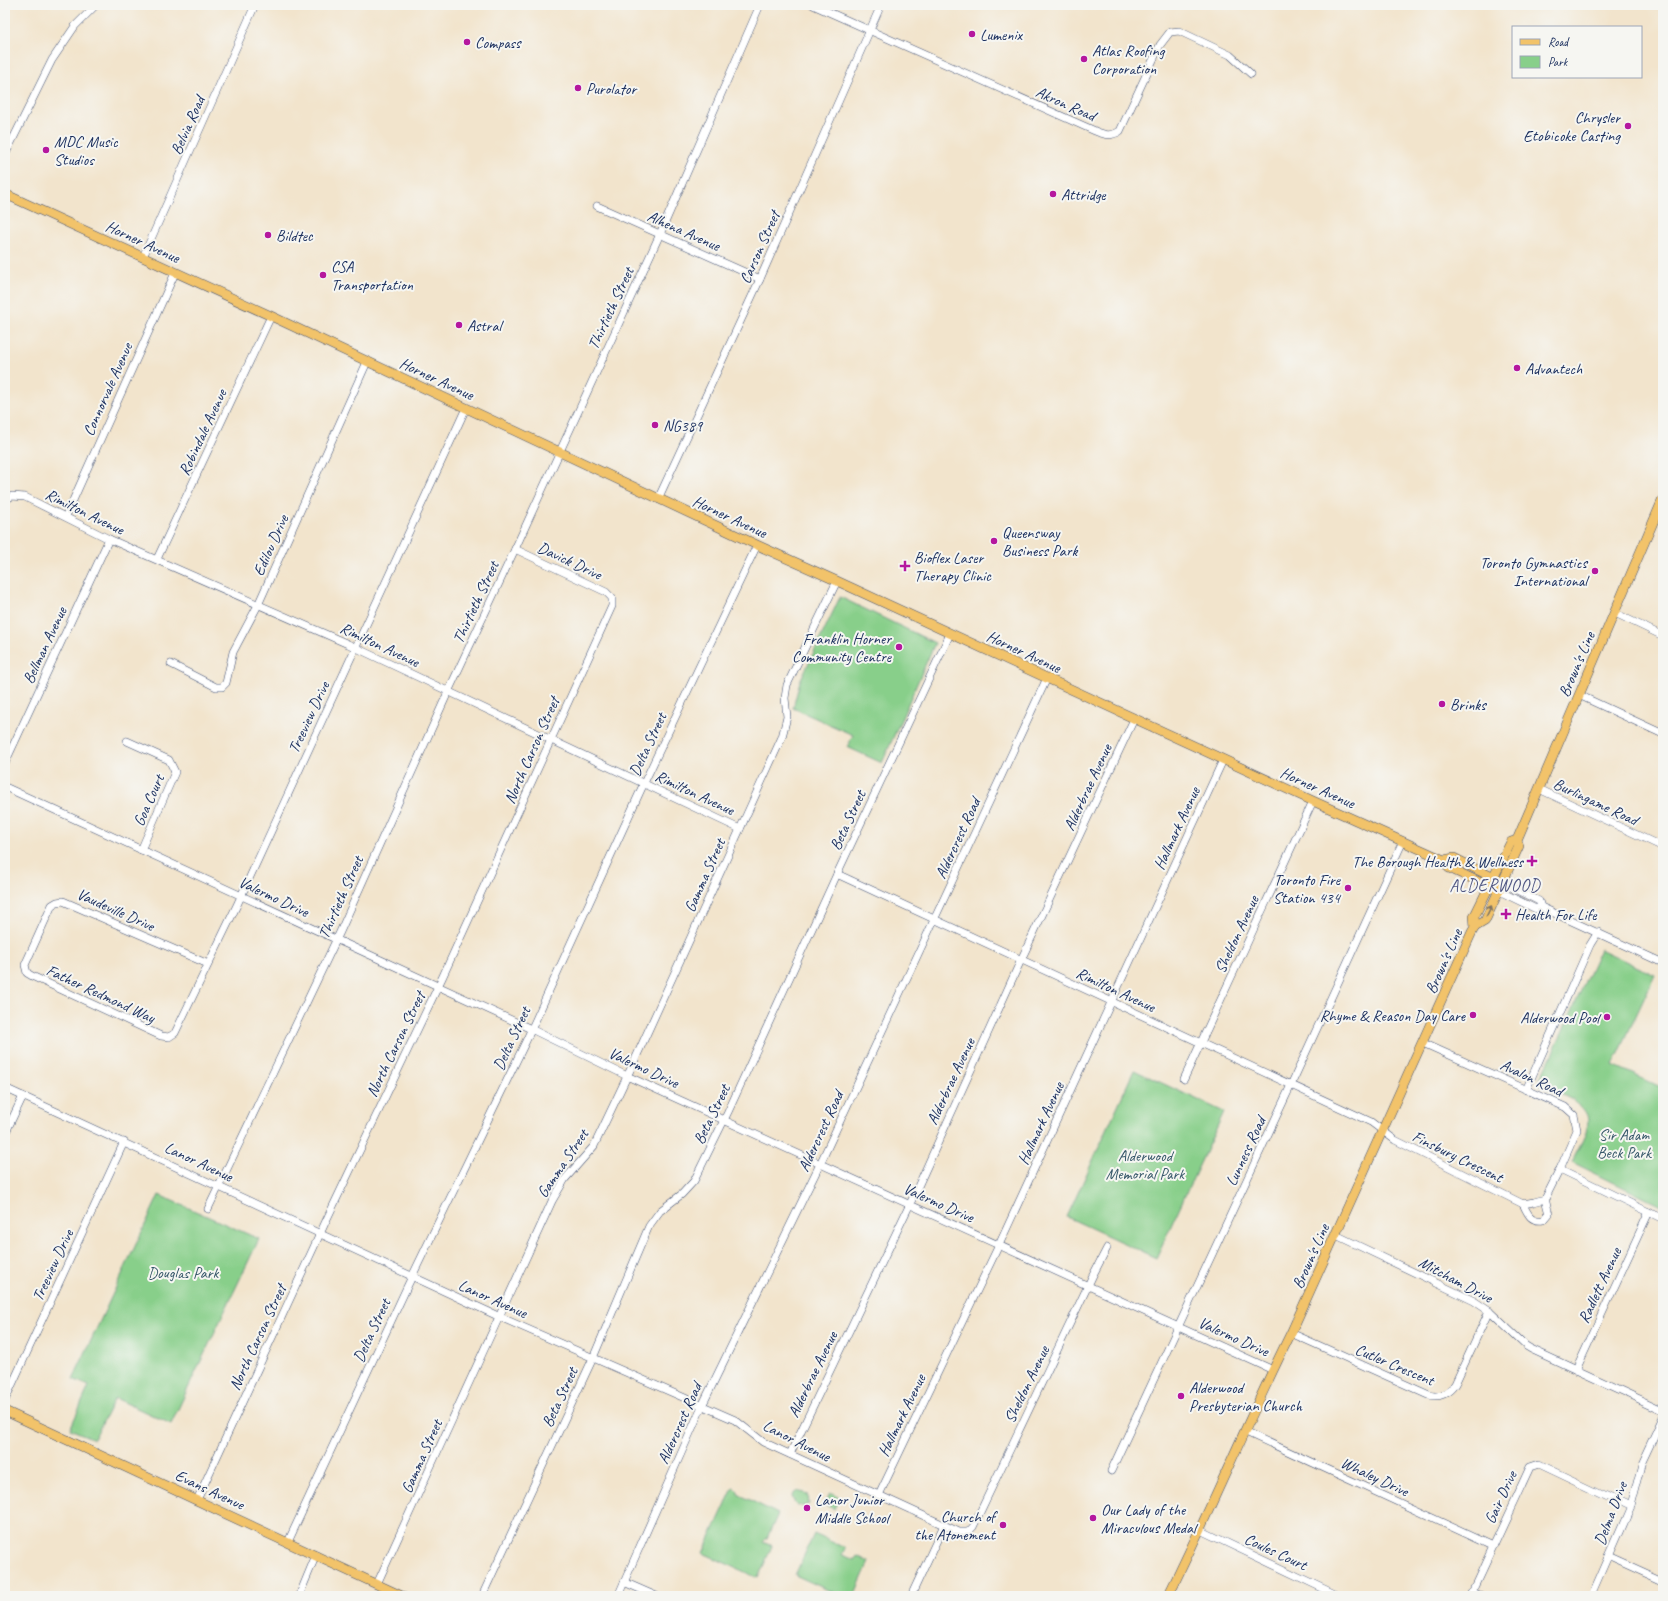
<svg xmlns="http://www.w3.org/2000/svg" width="1668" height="1601" viewBox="0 0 1668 1601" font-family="Caveat,sans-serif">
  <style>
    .green { fill: #88cf8a; stroke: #527f74 }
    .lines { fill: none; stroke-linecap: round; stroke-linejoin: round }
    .minor-casing { stroke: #3b4a6e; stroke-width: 8 }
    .major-casing { stroke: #3b4a6e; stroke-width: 10 }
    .minor { stroke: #fff; stroke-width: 7 }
    .major { stroke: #f2c36a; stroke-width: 9 }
    .oneway { stroke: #7c7263 }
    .poi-dot { fill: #b5179e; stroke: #f6f6f2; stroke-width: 1.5 }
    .labels { text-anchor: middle; stroke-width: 4; stroke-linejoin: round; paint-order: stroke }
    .poi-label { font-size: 16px; fill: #1b2f5e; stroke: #f6f6f2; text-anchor: start }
    .street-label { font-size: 16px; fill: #1b2f5e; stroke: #f6f6f2 }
    .park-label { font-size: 16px; fill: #365769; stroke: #f6f6f2 }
    .neighbourhood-label { font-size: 17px; letter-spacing: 1px; fill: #525884; stroke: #f6f6f2 }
  </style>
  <rect width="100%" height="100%" fill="#f6f6f2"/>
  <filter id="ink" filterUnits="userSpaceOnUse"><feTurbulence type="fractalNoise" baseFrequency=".025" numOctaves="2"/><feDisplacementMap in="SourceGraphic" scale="8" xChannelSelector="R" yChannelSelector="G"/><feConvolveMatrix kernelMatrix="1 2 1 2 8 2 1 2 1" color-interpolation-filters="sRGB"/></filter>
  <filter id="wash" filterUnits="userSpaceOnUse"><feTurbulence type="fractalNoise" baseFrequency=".012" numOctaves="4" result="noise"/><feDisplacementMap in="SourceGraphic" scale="16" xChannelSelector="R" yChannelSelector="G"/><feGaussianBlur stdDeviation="0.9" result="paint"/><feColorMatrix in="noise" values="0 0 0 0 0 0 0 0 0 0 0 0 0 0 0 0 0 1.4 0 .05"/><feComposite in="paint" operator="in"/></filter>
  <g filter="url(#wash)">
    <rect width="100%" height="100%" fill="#f2e4cc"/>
    <!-- green -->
    <g class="green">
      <path d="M840 597 935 643 882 763 847 747 853 735 793 708 800 681Z"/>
      <path d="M1600 949 1655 975 1613 1065 1663 1088V1207L1572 1162C1577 1151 1588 1133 1588 1121 1588 1102 1553 1091 1538 1085Z"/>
      <path d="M1134 1070 1224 1112 1156 1258 1067 1217Z"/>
      <path d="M159 1195 259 1239 171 1424 115 1398 94 1439 70 1429 89 1386 73 1379Z"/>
      <path d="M733 1488 738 1491V1494L778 1514 767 1538 763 1542 772 1546 758 1578 703 1553Z"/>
      <path d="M796 1491 808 1494 809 1504 798 1506 795 1504 792 1497Z"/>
      <path d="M830 1493 840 1498 835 1509 825 1505Z"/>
      <path d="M814 1534 845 1548 842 1555 855 1560 857 1556 869 1562 854 1596H841L795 1575Z"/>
    </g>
  </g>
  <g filter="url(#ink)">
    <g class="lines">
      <defs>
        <g id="minor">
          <path d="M813 5 1095 131C1105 135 1111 137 1120 131L1160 45 1170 32 1179 31 1230 55 1251 74"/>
          <path d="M5 155 52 60 75 26 96 5"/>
          <path d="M597 206 760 279"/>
          <path d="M143 257 255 5"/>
          <path d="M658 499 760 279 881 5"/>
          <path d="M5 500 12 496 25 497 109 539 348 644 740 829"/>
          <path d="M66 516 175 273"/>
          <path d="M157 559 271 316"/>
          <path d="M1615 613 1663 636"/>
          <path d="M171 664 216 687H222L226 683 233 652 258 605 367 362"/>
          <path d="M1579 695 1663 734"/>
          <path d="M127 741 169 760 175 772 141 850"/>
          <path d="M5 763 109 539"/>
          <path d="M5 787 531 1029 627 1076 1273 1370"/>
          <path d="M1539 789 1663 847"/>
          <path d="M837 874 1371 1122 1395 1140 1523 1204 1534 1202 1545 1199 1560 1169 1577 1130 1574 1115 1565 1107 1423 1043"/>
          <path d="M1503 883 1539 901 1541 907 1663 963"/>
          <path d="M1499 891 1536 909 1541 907"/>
          <path d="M208 964 63 901 57 902 52 905 25 965 27 973 32 976 161 1036 169 1037 175 1033 237 905 466 408"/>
          <path d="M1184 1079 1313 801"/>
          <path d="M5 1088 500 1317 735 1420 763 1442 959 1532H968L973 1527 1093 1275 1107 1248"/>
          <path d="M1526 1090 1590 945 1598 932"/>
          <path d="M5 1134 23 1096"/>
          <path d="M1560 1169 1663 1219"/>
          <path d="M1523 1204C1528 1215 1531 1222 1544 1220L1549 1214 1545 1199"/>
          <path d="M208 1209 340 932 448 692 515 549 660 234 760 5"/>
          <path d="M1336 1235 1474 1301 1489 1311 1526 1346 1531 1349 1663 1410"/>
          <path d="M1291 1333 1429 1395C1440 1398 1449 1393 1455 1384L1489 1311"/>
          <path d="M1576 1370 1649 1212"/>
          <path d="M5 1400 124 1142"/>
          <path d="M1246 1432 1493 1546"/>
          <path d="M790 1454 910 1204 1021 960 1134 719"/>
          <path d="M1111 1471 1291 1085 1403 841"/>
          <path d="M879 1495 999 1245 1223 760"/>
          <path d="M197 1500 325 1223 443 976 612 606V598L606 592 515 549"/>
          <path d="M1200 1530 1339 1596"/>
          <path d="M288 1542 407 1287 526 1041 644 783 757 545"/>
          <path d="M1608 1557 1663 1582"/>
          <path d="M624 1582 656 1596"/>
          <path d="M377 1584 552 1201 565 1179 594 1146 633 1064 782 737 787 717 785 698 787 685 837 581"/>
          <path d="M1472 1592 1482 1596"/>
          <path d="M299 1596 316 1555"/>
          <path d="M482 1596 593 1358 649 1226 660 1211 682 1194 694 1181 728 1112 837 874 950 634"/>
          <path d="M618 1596 702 1406 820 1164 1047 678"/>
          <path d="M911 1596 944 1525"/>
          <path d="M1470 1596 1530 1467 1539 1464 1630 1507"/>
          <path d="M1591 1596 1630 1507 1641 1465 1663 1418"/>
        </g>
        <g id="major">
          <path d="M5 194 271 316 757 545 837 581 1313 801 1444 860 1449 868 1499 891"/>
          <path d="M1444 860 1454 858 1498 880"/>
          <path d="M1475 927 1474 916 1476 913 1511 842 1517 840"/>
          <path d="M5 1411 402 1596"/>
          <path d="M1168 1596C1211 1509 1248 1420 1291 1333L1472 932 1475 927 1485 921 1519 846 1517 840 1663 499"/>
        </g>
      </defs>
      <!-- minor casing -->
      <use href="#minor" class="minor-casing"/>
      <!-- major casing -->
      <use href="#major" class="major-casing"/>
      <!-- minor -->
      <use href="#minor" class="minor"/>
      <!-- major -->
      <use href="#major" class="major"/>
    </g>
    <!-- one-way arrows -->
    <defs><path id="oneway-shaft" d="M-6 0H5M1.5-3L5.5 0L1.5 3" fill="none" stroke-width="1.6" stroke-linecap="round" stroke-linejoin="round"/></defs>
    <use class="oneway" href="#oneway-shaft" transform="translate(1489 911) rotate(-64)"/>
  </g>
  <!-- markers -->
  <g class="poi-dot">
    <circle cx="972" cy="34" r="4"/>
    <circle cx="467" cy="42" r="4"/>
    <circle cx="1084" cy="59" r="4"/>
    <circle cx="578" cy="88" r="4"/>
    <circle cx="1628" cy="126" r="4"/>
    <circle cx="46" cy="150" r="4"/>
    <circle cx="1053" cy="194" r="4"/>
    <circle cx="268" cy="235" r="4"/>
    <circle cx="323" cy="275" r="4"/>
    <circle cx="459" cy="325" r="4"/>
    <circle cx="1517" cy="368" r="4"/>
    <circle cx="655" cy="425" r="4"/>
    <circle cx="994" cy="541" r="4"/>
    <path d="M903 560h4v4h4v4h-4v4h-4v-4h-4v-4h4z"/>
    <circle cx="1595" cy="571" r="4"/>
    <circle cx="899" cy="647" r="4"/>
    <circle cx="1442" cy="704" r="4"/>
    <path d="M1530 855h4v4h4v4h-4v4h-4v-4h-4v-4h4z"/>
    <circle cx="1348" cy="888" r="4"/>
    <path d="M1504 908h4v4h4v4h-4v4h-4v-4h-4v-4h4z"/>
    <circle cx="1473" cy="1015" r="4"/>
    <circle cx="1607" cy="1017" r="4"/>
    <circle cx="1181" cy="1396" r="4"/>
    <circle cx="807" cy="1508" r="4"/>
    <circle cx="1093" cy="1518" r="4"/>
    <circle cx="1003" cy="1525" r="4"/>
  </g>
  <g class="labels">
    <!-- poi labels -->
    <g class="poi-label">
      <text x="980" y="40">Lumenix</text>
      <text x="475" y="48">Compass</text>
      <text x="1092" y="56">Atlas Roofing<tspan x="1092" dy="18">Corporation</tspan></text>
      <text x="586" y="94">Purolator</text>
      <text x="1620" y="123" text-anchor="end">Chrysler<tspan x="1620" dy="18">Etobicoke Casting</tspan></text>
      <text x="54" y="147">MDC Music<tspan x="54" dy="18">Studios</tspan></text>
      <text x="1061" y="200">Attridge</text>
      <text x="276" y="241">Bildtec</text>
      <text x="331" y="272">CSA<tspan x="331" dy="18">Transportation</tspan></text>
      <text x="467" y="331">Astral</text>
      <text x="1525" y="374">Advantech</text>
      <text x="663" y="431">NG389</text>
      <text x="1002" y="538">Queensway<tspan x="1002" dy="18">Business Park</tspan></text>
      <text x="914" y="563">Bioflex Laser<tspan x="914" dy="18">Therapy Clinic</tspan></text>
      <text x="1587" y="568" text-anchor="end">Toronto Gymnastics<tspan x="1587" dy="18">International</tspan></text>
      <text x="891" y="644" text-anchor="end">Franklin Horner<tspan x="891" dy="18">Community Centre</tspan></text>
      <text x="1450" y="710">Brinks</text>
      <text x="1523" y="867" text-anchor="end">The Borough Health &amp; Wellness</text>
      <text x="1340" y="885" text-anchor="end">Toronto Fire<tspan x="1340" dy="18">Station 434</tspan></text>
      <text x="1515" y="920">Health For Life</text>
      <text x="1465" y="1021" text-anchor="end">Rhyme &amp; Reason Day Care</text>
      <text x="1599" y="1023" text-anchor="end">Alderwood Pool</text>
      <text x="1189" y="1393">Alderwood<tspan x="1189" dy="18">Presbyterian Church</tspan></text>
      <text x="815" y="1505">Lanor Junior<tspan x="815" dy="18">Middle School</tspan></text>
      <text x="1101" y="1515">Our Lady of the<tspan x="1101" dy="18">Miraculous Medal</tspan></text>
      <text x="995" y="1522" text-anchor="end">Church of<tspan x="995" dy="18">the Atonement</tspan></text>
    </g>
    <!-- street labels -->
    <g class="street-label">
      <text transform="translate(1066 103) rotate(24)" y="6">Akron Road</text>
      <text transform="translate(187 125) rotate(-66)" y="6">Belvia Road</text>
      <text transform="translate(684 230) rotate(24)" y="6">Alhena Avenue</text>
      <text transform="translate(143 241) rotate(25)" y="6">Horner Avenue</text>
      <text transform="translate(759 247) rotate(-66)" y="6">Carson Street</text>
      <text transform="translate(610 308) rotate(-65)" y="6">Thirtieth Street</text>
      <text transform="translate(437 378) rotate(25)" y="6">Horner Avenue</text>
      <text transform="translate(107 389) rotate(-66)" y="6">Connorvale Avenue</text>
      <text transform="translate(202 432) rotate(-65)" y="6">Robindale Avenue</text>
      <text transform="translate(85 511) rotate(26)" y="6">Rimilton Avenue</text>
      <text transform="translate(730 516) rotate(25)" y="6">Horner Avenue</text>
      <text transform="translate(270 545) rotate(-66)" y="6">Edilou Drive</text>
      <text transform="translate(570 560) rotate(25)" y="6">Davick Drive</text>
      <text transform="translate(475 602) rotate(-65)" y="6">Thirtieth Street</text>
      <text transform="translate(380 644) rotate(25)" y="6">Rimilton Avenue</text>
      <text transform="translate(44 645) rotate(-65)" y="6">Bellman Avenue</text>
      <text transform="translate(1024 651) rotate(25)" y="6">Horner Avenue</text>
      <text transform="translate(1576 664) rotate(-67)" y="6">Brown's Line</text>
      <text transform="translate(308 717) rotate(-65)" y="6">Treeview Drive</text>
      <text transform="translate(647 744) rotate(-65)" y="6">Delta Street</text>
      <text transform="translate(531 750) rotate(-66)" y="6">North Carson Street</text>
      <text transform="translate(1087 787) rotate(-65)" y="6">Alderbrae Avenue</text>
      <text transform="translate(1318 787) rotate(24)" y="6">Horner Avenue</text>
      <text transform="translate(695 792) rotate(25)" y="6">Rimilton Avenue</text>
      <text transform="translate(148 800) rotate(-66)" y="6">Goa Court</text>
      <text transform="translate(1596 801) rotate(25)" y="6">Burlingame Road</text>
      <text transform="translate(847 820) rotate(-65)" y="6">Beta Street</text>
      <text transform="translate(1176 828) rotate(-65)" y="6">Hallmark Avenue</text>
      <text transform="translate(957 838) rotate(-65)" y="6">Aldercrest Road</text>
      <text transform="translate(704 875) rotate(-66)" y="6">Gamma Street</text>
      <text transform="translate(274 896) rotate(25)" y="6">Valermo Drive</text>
      <text transform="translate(340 897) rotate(-66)" y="6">Thirtieth Street</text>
      <text transform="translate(116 909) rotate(24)" y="6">Vaudeville Drive</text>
      <text transform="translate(1236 934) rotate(-65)" y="6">Sheldon Avenue</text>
      <text transform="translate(1443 961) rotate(-66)" y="6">Brown's Line</text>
      <text transform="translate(1116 989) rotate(25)" y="6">Rimilton Avenue</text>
      <text transform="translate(101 993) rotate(25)" y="6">Father Redmond Way</text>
      <text transform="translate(511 1038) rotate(-65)" y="6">Delta Street</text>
      <text transform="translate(395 1044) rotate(-64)" y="6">North Carson Street</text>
      <text transform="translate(644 1067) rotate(25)" y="6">Valermo Drive</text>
      <text transform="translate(1532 1077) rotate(25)" y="6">Avalon Road</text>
      <text transform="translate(950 1081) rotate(-65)" y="6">Alderbrae Avenue</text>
      <text transform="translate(711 1114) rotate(-64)" y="6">Beta Street</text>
      <text transform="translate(1040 1123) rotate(-65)" y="6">Hallmark Avenue</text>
      <text transform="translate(820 1131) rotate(-65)" y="6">Aldercrest Road</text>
      <text transform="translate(1245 1151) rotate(-65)" y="6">Lunness Road</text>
      <text transform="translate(1458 1156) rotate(26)" y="6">Finsbury Crescent</text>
      <text transform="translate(199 1161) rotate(25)" y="6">Lanor Avenue</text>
      <text transform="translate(562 1163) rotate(-56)" y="6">Gamma Street</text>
      <text transform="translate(939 1202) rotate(24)" y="6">Valermo Drive</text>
      <text transform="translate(1310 1256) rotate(-66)" y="6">Brown's Line</text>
      <text transform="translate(52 1265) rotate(-65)" y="6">Treeview Drive</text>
      <text transform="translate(1456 1279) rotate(28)" y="6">Mitcham Drive</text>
      <text transform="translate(1599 1285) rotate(-65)" y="6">Radlett Avenue</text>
      <text transform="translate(493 1298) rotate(24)" y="6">Lanor Avenue</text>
      <text transform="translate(371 1330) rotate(-65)" y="6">Delta Street</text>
      <text transform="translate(1234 1336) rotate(24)" y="6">Valermo Drive</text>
      <text transform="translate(257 1337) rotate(-65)" y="6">North Carson Street</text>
      <text transform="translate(1395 1364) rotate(23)" y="6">Cutler Crescent</text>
      <text transform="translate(812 1374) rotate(-64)" y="6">Alderbrae Avenue</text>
      <text transform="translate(1026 1384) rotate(-64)" y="6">Sheldon Avenue</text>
      <text transform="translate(559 1397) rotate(-65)" y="6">Beta Street</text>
      <text transform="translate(901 1415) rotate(-64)" y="6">Hallmark Avenue</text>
      <text transform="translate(679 1423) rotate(-66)" y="6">Aldercrest Road</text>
      <text transform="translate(797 1440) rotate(27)" y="6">Lanor Avenue</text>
      <text transform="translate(421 1456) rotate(-66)" y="6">Gamma Street</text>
      <text transform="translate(1375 1476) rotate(25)" y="6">Whaley Drive</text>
      <text transform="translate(210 1489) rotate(25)" y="6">Evans Avenue</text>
      <text transform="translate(1500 1497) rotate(-65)" y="6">Gair Drive</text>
      <text transform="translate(1610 1513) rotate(-69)" y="6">Delma Drive</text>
      <text transform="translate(1276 1551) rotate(25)" y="6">Coules Court</text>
    </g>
    <!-- park labels -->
    <g class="park-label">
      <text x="1624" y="1140">Sir Adam<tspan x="1624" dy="18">Beck Park</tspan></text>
      <text x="1145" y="1161">Alderwood<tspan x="1145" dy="18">Memorial Park</tspan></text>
      <text x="183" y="1278">Douglas Park</text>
    </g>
    <!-- neighbourhood labels -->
    <g class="neighbourhood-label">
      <text x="1495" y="891">ALDERWOOD</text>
    </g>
  </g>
  <!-- margin -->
  <rect width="1668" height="1601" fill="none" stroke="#f6f6f2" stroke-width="20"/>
  <!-- legend -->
  <rect x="1512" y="26" width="130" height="52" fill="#f6f6f2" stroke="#9ea6b7"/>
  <rect x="1520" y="39" width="20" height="6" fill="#f2c36a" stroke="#9ea6b7"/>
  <text x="1548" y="46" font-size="12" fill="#1b2f5e">Road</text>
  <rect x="1520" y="56" width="20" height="12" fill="#88cf8a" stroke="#9ea6b7"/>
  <text x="1548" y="66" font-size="12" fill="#1b2f5e">Park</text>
</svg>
